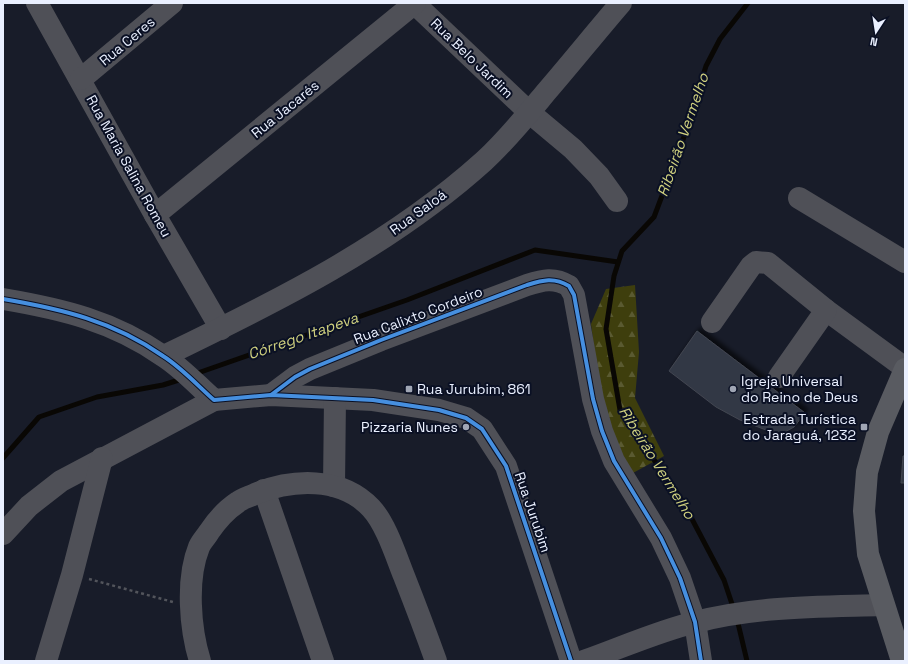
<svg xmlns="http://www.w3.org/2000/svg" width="908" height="664" viewBox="0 0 908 664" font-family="'Space Grotesk',sans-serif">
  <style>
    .forest { fill: url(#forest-firs) }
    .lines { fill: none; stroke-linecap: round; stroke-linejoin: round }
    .stream { stroke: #090704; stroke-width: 5 }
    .building { fill: #333845; stroke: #424651; filter: url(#shadow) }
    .path { stroke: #52545b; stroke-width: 2.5; stroke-dasharray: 3 3; stroke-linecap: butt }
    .minor { stroke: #4f5057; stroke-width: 22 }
    .major { stroke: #595b61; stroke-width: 22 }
    .cycleway-casing { stroke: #0a1024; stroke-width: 6 }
    .cycleway { stroke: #468fdf; stroke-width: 4 }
    .poi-dot { fill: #a0a6b4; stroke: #0a1024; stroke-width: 1.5 }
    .labels { text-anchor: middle; stroke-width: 4; stroke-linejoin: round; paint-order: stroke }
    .street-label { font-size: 14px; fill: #eaf0ff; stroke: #0a1024 }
    .poi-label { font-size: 14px; fill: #eaf0ff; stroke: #0a1024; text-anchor: start }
    .water-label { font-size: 15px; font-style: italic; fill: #d0d17f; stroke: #0a1024 }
  </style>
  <defs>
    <pattern id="forest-firs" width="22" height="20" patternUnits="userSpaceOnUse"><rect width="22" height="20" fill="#3e3e0d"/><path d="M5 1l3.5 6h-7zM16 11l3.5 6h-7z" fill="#5a5a31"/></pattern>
    <filter id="shadow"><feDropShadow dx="3.5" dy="-3.5" stdDeviation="2" flood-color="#0009"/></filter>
  </defs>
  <rect width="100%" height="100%" fill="#181c29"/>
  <!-- forest -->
  <path class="forest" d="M635 285 639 352 635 398 664 456 633 473 615 454 598 377 591 324 606 289Z"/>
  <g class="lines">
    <!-- stream -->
    <g class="stream">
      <path d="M195 374 407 300 535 250 618 262"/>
      <path d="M3 458 39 417 97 397 163 385 182 379"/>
      <path d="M734 610 724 580 683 502 620 410 606 329 614 276 622 251 654 217 682 143 706 66 720 39 748 3"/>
      <path d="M737 619 747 661"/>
    </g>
  </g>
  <!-- building -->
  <g class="building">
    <path d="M697 331 805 413 794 427 779 435 740 420 716 407 669 371Z"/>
    <path d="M903 456H905V483H901Z"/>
  </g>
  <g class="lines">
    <!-- path -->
    <path class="path" d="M89 579 173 602"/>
    <!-- minor -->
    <g class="minor">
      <path d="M37 3 155 215 221 329"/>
      <path d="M414 3 530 113 573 149 599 176 617 201"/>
      <path d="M81 79 172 3"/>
      <path d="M799 198 905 262"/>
      <path d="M155 215 415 3"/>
      <path d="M3 299C62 309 113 321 163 356 182 368 198 386 214 400L271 395 373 400 439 410 466 418 482 429 506 466 571 661"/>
      <path d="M826 310 905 368"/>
      <path d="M712 322 751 266 756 262 768 263 826 310 779 377"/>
      <path d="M164 356C276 302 391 245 484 161 507 140 527 115 547 91 572 62 596 32 621 3"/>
      <path d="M271 395 295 377 310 369 381 340 527 285C543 280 554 277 569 286L574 295 593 399 602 431 614 461 661 538 680 578 695 622 701 661"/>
      <path d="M334 486 335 398"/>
      <path d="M264 490 323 661"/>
      <path d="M3 534 29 506 61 481 214 400"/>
      <path d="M46 661 72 575 102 458"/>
      <path d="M200 661C190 629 186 579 199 547 201 542 206 537 209 532 217 520 226 510 238 502 243 498 249 497 255 494 292 479 341 476 371 508 386 524 396 556 404 576 415 604 426 633 436 661"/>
      <path d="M584 661C621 648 658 631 696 622 756 606 821 607 883 605"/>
    </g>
    <!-- major -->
    <path class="major" d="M902 661 868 554 864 511 867 472 878 432 905 369"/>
    <defs>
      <g id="cycleway">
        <path d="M3 299C62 309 113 321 163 356 182 368 198 386 214 400L271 395 373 400 439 410 466 418 482 429 506 466 571 661"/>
        <path d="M271 395 295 377 310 369 381 340 527 285C543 280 554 277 569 286L574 295 593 399 602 431 614 461 661 538 680 578 695 622 701 661"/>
      </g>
    </defs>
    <!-- cycleway casing -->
    <use href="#cycleway" class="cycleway-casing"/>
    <!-- cycleway -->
    <use href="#cycleway" class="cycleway"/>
  </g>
  <!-- markers -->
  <g class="poi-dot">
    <rect x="405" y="385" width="8" height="8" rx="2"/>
    <circle cx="733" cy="389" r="4"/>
    <circle cx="466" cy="427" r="4"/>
    <rect x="860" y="423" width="8" height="8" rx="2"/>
  </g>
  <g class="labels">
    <!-- street labels -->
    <g class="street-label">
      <text transform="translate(127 41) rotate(-40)" y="5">Rua Ceres</text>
      <text transform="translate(472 58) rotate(44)" y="5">Rua Belo Jardim</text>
      <text transform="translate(285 109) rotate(-39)" y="5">Rua Jacarés</text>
      <text transform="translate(129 166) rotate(61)" y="5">Rua Maria Salina Romeu</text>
      <text transform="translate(418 212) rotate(-36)" y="5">Rua Saloá</text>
      <text transform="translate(418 315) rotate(-21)" y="5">Rua Calixto Cordeiro</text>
      <text transform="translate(533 512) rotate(71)" y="5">Rua Jurubim</text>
    </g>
    <!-- poi labels -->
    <g class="poi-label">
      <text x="741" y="386">Igreja Universal<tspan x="741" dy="16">do Reino de Deus</tspan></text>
      <text x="417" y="394">Rua Jurubim, 861</text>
      <text x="856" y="424" text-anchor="end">Estrada Turística<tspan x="856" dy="16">do Jaraguá, 1232</tspan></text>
      <text x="458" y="432" text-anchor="end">Pizzaria Nunes</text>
    </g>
    <!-- water labels -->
    <g class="water-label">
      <text transform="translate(683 135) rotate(-71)" y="5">Ribeirão Vermelho</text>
      <text transform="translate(303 336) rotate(-19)" y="5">Córrego Itapeva</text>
      <text transform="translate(657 463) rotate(58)" y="5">Ribeirão Vermelho</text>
    </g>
  </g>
  <!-- border -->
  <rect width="908" height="664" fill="none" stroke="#eaf0ff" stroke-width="8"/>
  <!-- north arrow -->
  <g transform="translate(876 32) rotate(192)" stroke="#0a1024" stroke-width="3" paint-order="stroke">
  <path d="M0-3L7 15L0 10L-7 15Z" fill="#eaf0ff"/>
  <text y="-6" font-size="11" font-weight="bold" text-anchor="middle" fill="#eaf0ff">N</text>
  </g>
</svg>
